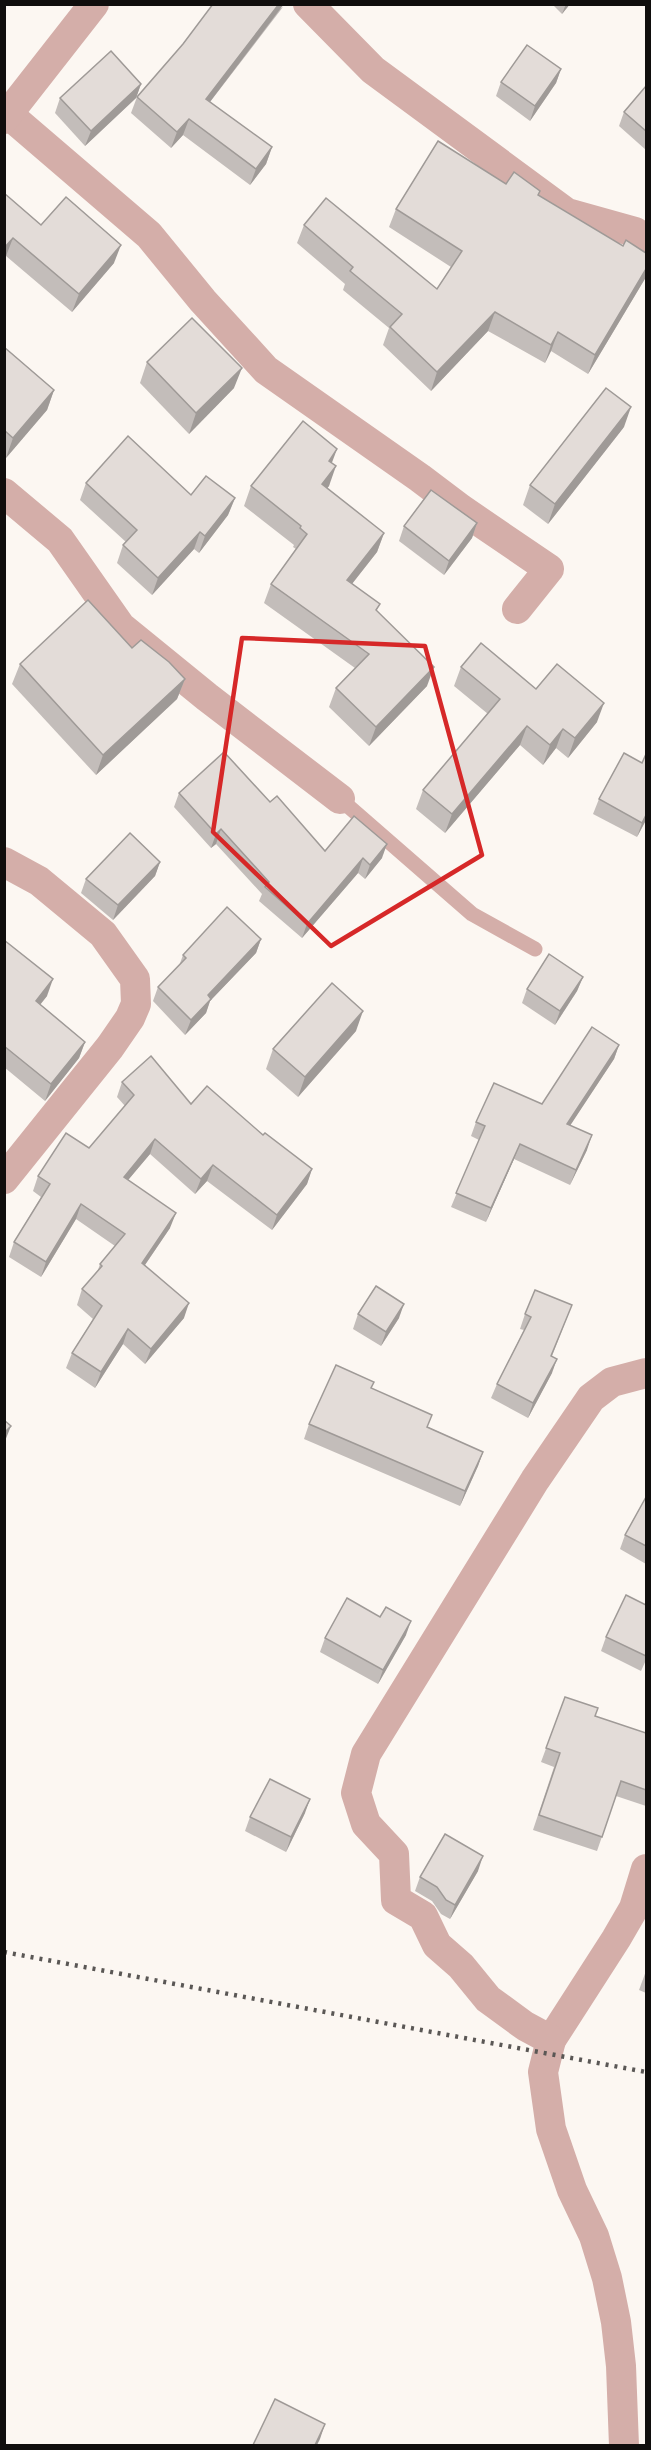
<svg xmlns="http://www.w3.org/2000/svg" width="651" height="2450" viewBox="0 0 651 2450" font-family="'Noto Serif',serif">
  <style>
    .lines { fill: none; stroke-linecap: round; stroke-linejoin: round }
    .lane { stroke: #d4aea9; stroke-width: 15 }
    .street { stroke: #d4aea9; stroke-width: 30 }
    .rail { stroke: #5a5755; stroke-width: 4.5; stroke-dasharray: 3 6; stroke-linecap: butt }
    .wall { fill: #c3bdba }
    .shaded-wall { fill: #9f9a97 }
    .building { fill: #e3dcd8; stroke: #9f9a97; stroke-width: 1.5 }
    .marked { fill: none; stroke: #d62828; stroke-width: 4.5; stroke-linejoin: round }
  </style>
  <rect width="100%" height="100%" fill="#fcf7f2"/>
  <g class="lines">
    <!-- lane -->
    <path class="lane" d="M340 799 472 914 535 949"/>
    <!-- street -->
    <g class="street">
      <path d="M308 4 373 70 567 213 635 232 646 239"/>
      <path d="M9 115 149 235 203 301 266 370 420 478 461 509 549 569 517 609"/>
      <path d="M4 119 94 4"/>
      <path d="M4 493 60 540 121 627 207 697 340 799"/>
      <path d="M4 862 39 881 103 934 135 979 136 1004 130 1018 110 1047 4 1179"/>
      <path d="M551 2040 616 1939 634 1908 646 1869"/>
      <path d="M624 2446 621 2366 616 2322 607 2278 594 2236 572 2190 551 2129 543 2072 551 2040 525 2026 488 1999 461 1966 437 1945 423 1916 396 1900 394 1854 366 1824 356 1793 366 1754 535 1480 591 1398 612 1382 646 1373"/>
    </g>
    <!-- rail -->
    <path class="rail" d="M4 1952 646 2072"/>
  </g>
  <!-- wall -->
  <g class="wall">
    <path d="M552 4H570L562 14Z"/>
    <path d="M283 7 210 102 272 147 266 164 250 185 183 135 171 148 131 113 137 97Z"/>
    <path d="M561 69 556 83 530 121 496 96 501 82Z"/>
    <path d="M141 84 136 98 85 146 55 113 60 98Z"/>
    <path d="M646 86V150L619 126 624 112Z"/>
    <path d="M506 184 540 191 539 195 623 246 646 253V277L588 374 551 351 545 363 488 331 431 391 383 345 389 328 343 290 345 284 297 243 304 225 437 289 451 267 389 227 396 209Z"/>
    <path d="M4 193 41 225 114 263 72 312 6 256Z"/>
    <path d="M4 347 54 390 47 410 6 458 4 457Z"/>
    <path d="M147 362 234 388 189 434 140 383Z"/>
    <path d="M624 427 548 524 523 505 530 485Z"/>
    <path d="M332 464 329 486 327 488 384 533 377 552 352 584 377 612 427 686 369 746 329 707 336 688 355 668 264 603 271 584 296 549 293 547 294 545 244 506 251 486Z"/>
    <path d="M86 483 191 495 235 498 228 515 199 553 194 549 152 595 117 563 123 545 126 542 80 500Z"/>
    <path d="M477 523 472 538 444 575 399 541 404 526Z"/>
    <path d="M132 648 185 679 177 699 96 775 12 684 20 664Z"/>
    <path d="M461 667 536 689 597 722 568 758 556 748 543 765 520 745 445 833 416 809 423 790 488 714 454 686Z"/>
    <path d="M179 793 270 802 325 851 382 858 365 879 358 873 302 938 259 901 262 894 216 844 211 848 174 807Z"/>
    <path d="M599 799 646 820 637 837 593 814Z"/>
    <path d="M160 862 155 876 113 920 81 893 86 879Z"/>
    <path d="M261 939 256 953 210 1001 206 1013 185 1035 153 1001 158 987 179 966 183 955Z"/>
    <path d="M4 940 47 996 40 1005 85 1042 79 1058 45 1101 4 1067Z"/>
    <path d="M583 977 577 991 555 1025 522 1003 527 989Z"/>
    <path d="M356 1031 298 1097 266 1069 273 1049Z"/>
    <path d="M619 1045 614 1059 570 1125 587 1150 570 1185 514 1159 486 1222 451 1207 479 1140 471 1136 476 1122 542 1104Z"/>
    <path d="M122 1082 191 1104 263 1135 312 1169 307 1184 272 1230 207 1181 195 1194 150 1154 128 1180 170 1228 145 1265 184 1318 145 1364 123 1344 95 1388 66 1368 72 1353 93 1319 77 1305 82 1289 97 1273 100 1264 115 1246 76 1219 41 1277 9 1257 14 1242 41 1197 33 1191 38 1176 89 1148 125 1106 117 1097Z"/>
    <path d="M572 1305 552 1356V1373L528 1418 491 1398 497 1384 524 1330 520 1329 525 1314Z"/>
    <path d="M358 1314 399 1318 381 1346 353 1329Z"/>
    <path d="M372 1389 428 1427 483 1452 478 1466 460 1506 304 1439 309 1424Z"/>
    <path d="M646 1497V1564L620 1549 625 1535Z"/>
    <path d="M646 1605V1660L641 1671 601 1651 606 1637Z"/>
    <path d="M380 1617 406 1635 378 1684 320 1652 325 1638Z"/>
    <path d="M565 1697 595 1716 646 1733V1806L616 1796 597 1851 533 1830 554 1767 541 1762Z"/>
    <path d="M305 1813 286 1852 245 1831 250 1817Z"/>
    <path d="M478 1871 450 1919 441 1914 432 1901 415 1891 420 1877Z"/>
    <path d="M646 1971V1993L639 1990Z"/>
  </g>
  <!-- shaded-wall -->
  <g class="shaded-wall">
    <path d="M279 4H284L200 115 206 99Z"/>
    <path d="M566 4H570L562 14Z"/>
    <path d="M561 69 556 83 530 121 535 106Z"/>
    <path d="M141 84 136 98 85 146 91 131Z"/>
    <path d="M189 119 183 135 171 148 177 132Z"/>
    <path d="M272 147 266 164 250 185 256 169Z"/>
    <path d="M13 238 6 256 4 258V248Z"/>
    <path d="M121 245 114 263 72 312 79 294Z"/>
    <path d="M646 269V277L588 374 595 355Z"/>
    <path d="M495 312 488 331 431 391 437 372Z"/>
    <path d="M558 332 551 351 545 363 551 345Z"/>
    <path d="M242 368 234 388 189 434 196 413Z"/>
    <path d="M54 390 47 410 6 458 13 438Z"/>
    <path d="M631 407 624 427 548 524 555 504Z"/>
    <path d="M337 449 330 468 329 461Z"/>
    <path d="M336 466 329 486 315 503 322 484Z"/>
    <path d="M235 498 228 515 199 553 205 536Z"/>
    <path d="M477 523 472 538 444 575 449 561Z"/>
    <path d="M200 532 194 549 152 595 158 578Z"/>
    <path d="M384 533 377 552 340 599 347 580Z"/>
    <path d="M434 667 427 686 369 746 376 727Z"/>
    <path d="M185 679 177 699 96 775 103 755Z"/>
    <path d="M604 703 597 722 568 758 575 738Z"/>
    <path d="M527 726 520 745 445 833 452 814Z"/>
    <path d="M563 729 556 748 543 765 550 745Z"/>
    <path d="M646 815V820L637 837 642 823Z"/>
    <path d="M221 829 216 844 211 848 216 834Z"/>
    <path d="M387 844 382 858 365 879 370 865Z"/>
    <path d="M363 858 358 873 302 938 307 924Z"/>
    <path d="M160 862 155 876 113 920 118 905Z"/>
    <path d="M261 939 256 953 210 1001 206 1013 185 1035 191 1020 208 995Z"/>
    <path d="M583 977 577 991 555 1025 560 1011Z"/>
    <path d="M53 979 47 996 30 1017 36 1001Z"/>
    <path d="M363 1011 356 1031 298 1097 305 1077Z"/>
    <path d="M85 1042 79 1058 45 1101 51 1084Z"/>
    <path d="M619 1045 614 1059 562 1138 567 1124Z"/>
    <path d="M592 1135 587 1150 570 1185 576 1170Z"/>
    <path d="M155 1139 150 1154 118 1192 124 1177Z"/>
    <path d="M520 1144 514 1159 486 1222 491 1208Z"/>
    <path d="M213 1165 207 1181 195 1194 201 1179Z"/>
    <path d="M312 1169 307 1184 272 1230 277 1215Z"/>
    <path d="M81 1204 76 1219 41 1277 46 1262Z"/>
    <path d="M176 1213 170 1228 136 1278 142 1263Z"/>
    <path d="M189 1303 184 1318 145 1364 151 1349Z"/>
    <path d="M404 1304 399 1318 381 1346 386 1332Z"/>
    <path d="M128 1329 123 1344 95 1388 101 1372Z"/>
    <path d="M557 1359 552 1373 528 1418 533 1403Z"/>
    <path d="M11 1426 5 1441 4 1442V1433Z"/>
    <path d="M483 1452 478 1466 460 1506 465 1491Z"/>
    <path d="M411 1621 406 1635 378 1684 383 1670Z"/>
    <path d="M310 1799 305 1813 286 1852 291 1837Z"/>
    <path d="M483 1856 478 1871 450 1919 455 1905Z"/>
    <path d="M325 2424 320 2439 317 2445H315Z"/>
  </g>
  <!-- building -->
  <g class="building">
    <path d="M213 4H279L206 99 272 147 256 169 189 119 177 132 137 97 183 44Z"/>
    <path d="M527 45 561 69 535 106 501 82Z"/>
    <path d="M111 51 141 84 91 131 60 98Z"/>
    <path d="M646 86V131L624 112Z"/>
    <path d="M438 141 506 184 514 172 540 191 538 195 623 246 626 240 646 253V269L595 355 558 332 551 345 495 312 437 372 390 327 402 314 350 271 353 267 304 225 326 198 437 289 462 251 396 209Z"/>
    <path d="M4 193 41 225 66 197 121 245 79 294 13 238 4 248Z"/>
    <path d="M192 318 242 368 196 413 147 362Z"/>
    <path d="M4 347 54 390 13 438 4 430Z"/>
    <path d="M606 388 631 407 555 504 530 485Z"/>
    <path d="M303 421 337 449 329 461 336 466 322 484 384 533 347 580 380 604 376 610 434 667 376 727 336 688 369 654 271 584 307 534 300 528 301 526 251 486Z"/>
    <path d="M128 436 191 495 206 476 235 498 205 536 200 532 158 578 123 545 137 530 86 483Z"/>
    <path d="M431 490 477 523 449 561 404 526Z"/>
    <path d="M88 600 132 648 141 640 169 662 185 679 103 755 20 664Z"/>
    <path d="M481 643 536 689 557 664 604 703 575 738 563 729 550 745 527 726 452 814 423 790 500 699 461 667Z"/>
    <path d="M224 752 270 802 277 796 325 851 354 816 387 844 370 865 363 858 307 924 265 887 269 882 221 829 216 834 179 793Z"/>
    <path d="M624 753 642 763 646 754V815L642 823 599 799Z"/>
    <path d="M130 833 160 862 118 905 86 879Z"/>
    <path d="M227 907 261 939 208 995 211 999 191 1020 158 987 186 958 183 955Z"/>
    <path d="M4 940 53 979 36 1001 85 1042 51 1084 4 1046Z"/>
    <path d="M549 954 583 977 560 1011 527 989Z"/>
    <path d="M332 983 363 1011 305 1077 273 1049Z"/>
    <path d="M592 1027 619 1045 567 1124 592 1135 576 1170 520 1144 491 1208 456 1193 485 1126 476 1122 494 1083 542 1104Z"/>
    <path d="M151 1056 191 1104 207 1086 263 1135 265 1133 312 1169 277 1215 213 1165 201 1179 155 1139 124 1177 176 1213 142 1263 189 1303 151 1349 128 1329 101 1372 72 1353 102 1306 82 1289 102 1266 100 1264 125 1234 81 1204 46 1262 14 1242 50 1184 38 1176 66 1133 89 1148 134 1095 122 1082Z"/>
    <path d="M376 1286 404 1304 386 1332 358 1314Z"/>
    <path d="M535 1290 572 1305 551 1356 557 1359 533 1403 497 1384 531 1317 525 1314Z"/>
    <path d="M336 1365 374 1382 371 1388 432 1415 427 1427 483 1452 465 1491 309 1424Z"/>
    <path d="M4 1420 11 1426 4 1433Z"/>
    <path d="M646 1497V1546L625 1535Z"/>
    <path d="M626 1595 646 1605V1656L606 1637Z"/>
    <path d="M347 1598 380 1617 386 1607 411 1621 383 1670 325 1638Z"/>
    <path d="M565 1697 598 1708 595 1716 646 1733V1790L621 1781 602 1837 539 1815 560 1753 546 1748Z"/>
    <path d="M270 1779 310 1799 291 1837 250 1817Z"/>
    <path d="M445 1834 483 1856 455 1905 446 1900 437 1887 420 1877Z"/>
    <path d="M275 2399 325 2424 315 2445H253Z"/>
  </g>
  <!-- marked area -->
  <path class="marked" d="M242 638 425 646 482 855 331 946 213 832Z"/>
  <!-- border -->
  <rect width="651" height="2450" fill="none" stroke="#100e0d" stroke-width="12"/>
</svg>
